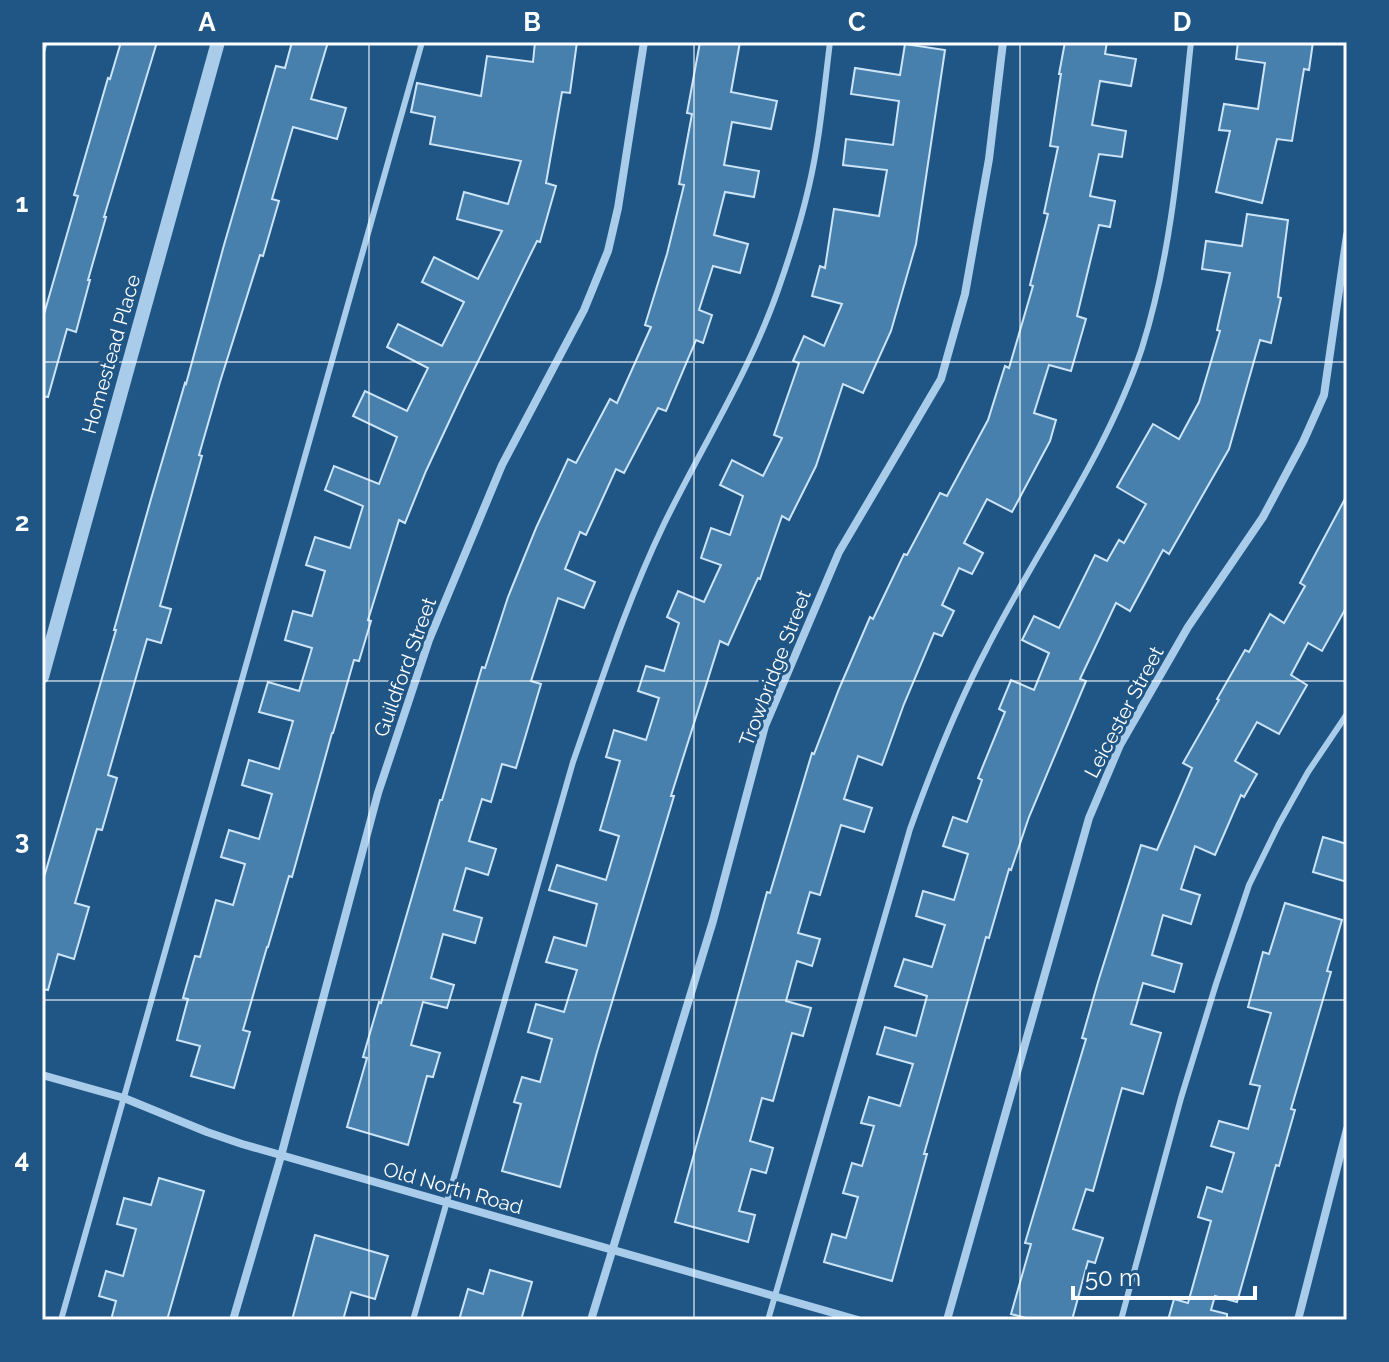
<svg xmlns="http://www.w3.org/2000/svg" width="1389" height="1362" viewBox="0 0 1389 1362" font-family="Raleway,sans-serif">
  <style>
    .building { fill: #4880ad; stroke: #cce4f7; stroke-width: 2 }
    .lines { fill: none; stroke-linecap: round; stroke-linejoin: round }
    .service { stroke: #a8cce9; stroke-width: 6 }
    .minor { stroke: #a8cce9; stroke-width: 8 }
    .tertiary { stroke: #a8cce9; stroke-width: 14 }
    .grid { fill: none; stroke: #fff; stroke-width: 2; stroke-opacity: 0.55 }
    .labels { text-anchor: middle; stroke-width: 6; stroke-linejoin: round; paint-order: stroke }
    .street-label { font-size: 20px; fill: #fff; stroke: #205685 }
    .neatline { fill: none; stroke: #fff; stroke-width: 3 }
    .grid-label { font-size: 26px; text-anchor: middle; font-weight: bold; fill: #fff }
  </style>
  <rect width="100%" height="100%" fill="#205685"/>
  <!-- building -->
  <g class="building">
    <path d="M121 42H157L104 217H106L88 280H90L76 332 67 329 48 397 42 396V321L78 196 74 195 108 78 110 79Z"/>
    <path d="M292 42H328L311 99 346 108 337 139 293 127 272 199 279 201 263 256 260 255 220 382 199 455 202 456 160 606 171 609 161 643 147 639 108 775 117 778 102 830 97 829 75 903 89 907 74 959 58 954 48 990 42 989V884L116 630H114L151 499 185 383 186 384 224 245 276 66 285 68Z"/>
    <path d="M535 42H577L570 93 562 92 546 183 556 186 540 242 537 241 463 392 426 471 405 523 399 520 368 620 371 621 359 661 354 660 333 733H332L292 877 289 876 268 947H267L243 1030 250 1032 234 1088 191 1076 200 1046 177 1040 188 999 183 998 195 956 200 957 216 900 233 905 245 864 221 857 229 830 259 839 272 794 242 785 249 760 279 769 293 721 259 712 268 682 299 691 312 648 285 640 293 611 312 616 325 571 306 565 315 537 350 548 363 506 325 490 334 466 379 484 397 437 353 416 365 391 407 411 428 368 387 347 398 324 442 346 464 302 422 282 434 257 478 279 502 231 457 219 464 192 508 204 521 161 430 144 435 117 411 112 417 83 481 96 487 56 533 62Z"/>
    <path d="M700 42H740L731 92 777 101 771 129 732 122 724 165 759 171 754 197 725 192 714 235 748 244 740 273 713 266 699 310 712 315 703 343 696 340 666 411 658 408 624 473 616 469 586 535 580 532 565 569 595 582 584 608 558 598 531 681 541 684 516 768 502 764 491 802 482 799 469 841 496 849 488 875 466 868 454 910 482 918 475 943 443 934 431 978 454 985 447 1008 423 1002 411 1045 440 1053 433 1077 427 1076 408 1145 347 1127 367 1058 363 1057 379 1002 381 1003 440 800H442L482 667 485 668 508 597 536 528 568 459 576 463 610 399 617 403 651 327 645 325 667 254 684 185 679 184 692 114 687 113Z"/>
    <path d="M1065 42H1107L1105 54 1136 59 1131 86 1100 81 1092 125 1126 131 1122 157 1099 154 1090 196 1115 201 1110 227 1099 225 1077 316 1086 319 1071 371 1049 365 1034 413 1056 420 1050 441 1012 512 987 499 964 543 983 553 972 574 959 568 942 605 954 611 942 636 934 633 904 704 882 765 858 756 844 799 872 808 864 832 841 825 820 895 810 892 798 933 820 939 812 966 797 961 786 1001 811 1008 803 1036 792 1033 773 1101 762 1098 750 1141 773 1148 766 1173 751 1169 739 1211 755 1215 748 1242 675 1222 767 892 770 893 812 753 814 754 839 689 870 617 873 619 904 554 907 555 940 493 947 496 988 420 1005 366 1009 368 1033 286 1030 285 1048 214 1044 213 1058 147 1050 146 1061 74H1059Z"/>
    <path d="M1238 42H1313L1309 70 1304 69 1292 141 1277 139 1262 203 1216 192 1230 131 1219 130 1224 104 1258 109 1265 63 1236 59Z"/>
    <path d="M905 44 945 50 916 244 891 331 863 393 843 384 816 466 789 520 782 516 760 579 758 578 728 645 720 641 671 796H674L597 1052 560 1187 502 1171 521 1104 514 1102 522 1077 540 1082 552 1039 528 1032 536 1004 564 1012 577 970 546 962 554 937 586 946 597 904 549 890 557 865 606 880 619 836 600 830 620 761 606 757 614 730 646 740 659 698 638 691 646 666 664 671 679 623 667 617 678 591 704 602 721 565 701 558 711 528 730 535 743 496 720 485 732 460 763 476 782 438 774 435 799 363 793 361 804 336 824 346 842 304 812 296 820 266 825 268 834 209 879 216 887 170 843 165 846 139 893 145 899 101 851 94 855 68 900 75Z"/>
    <path d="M1247 214 1288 220 1278 297 1281 298 1271 343 1260 340 1229 449 1169 554 1163 550 1130 611 1116 603 1080 679 1086 681 1029 817 1011 870 1009 869 989 938 986 937 924 1154H927L892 1281 824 1262 832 1234 846 1238 858 1197 843 1193 852 1163 862 1166 874 1126 861 1123 869 1097 900 1106 913 1064 877 1054 885 1027 916 1036 927 996 895 986 904 959 932 967 945 925 916 916 923 891 954 900 968 854 943 846 953 817 967 822 982 780 978 778 1005 712 999 709 1011 680 1034 690 1049 653 1022 640 1034 616 1059 628 1095 555 1107 561 1119 540 1124 543 1146 504 1117 487 1153 424 1179 439 1199 402 1220 331 1217 330 1230 273 1202 269 1206 241 1242 246Z"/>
    <path d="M1347 495V606L1322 651 1308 643 1291 675 1307 685 1279 734 1257 722 1235 761 1257 774 1244 797 1241 795 1215 855 1195 846 1181 889 1200 895 1191 924 1163 915 1152 955 1182 964 1174 992 1143 983 1131 1024 1161 1033 1143 1094 1122 1088 1093 1191 1086 1189 1073 1229 1103 1238 1095 1263 1088 1261 1072 1320H1033L1011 1314 1031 1244 1025 1243 1086 1039 1082 1038 1098 982 1141 845 1157 850 1192 768 1183 763 1219 700 1217 699 1245 650 1249 652 1270 614 1284 623 1305 586 1300 583Z"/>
    <path d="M1323 837 1347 844V882L1313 872Z"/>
    <path d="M1285 903 1342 920 1327 971 1331 972 1291 1109 1295 1110 1279 1166 1276 1165 1237 1302 1215 1296 1211 1310 1227 1314V1320H1168L1174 1299 1188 1303 1211 1221 1198 1217 1207 1187 1222 1192 1234 1153 1211 1146 1219 1121 1248 1129 1260 1086 1250 1084 1271 1013 1248 1007 1263 952 1269 954Z"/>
    <path d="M159 1178 204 1191 167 1320H111L116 1301 99 1296 106 1271 123 1276 136 1229 117 1224 124 1198 151 1205Z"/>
    <path d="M315 1235 388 1256 375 1299 351 1292 343 1320H292Z"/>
    <path d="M490 1270 532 1282 521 1320H459L468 1289 483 1294Z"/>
  </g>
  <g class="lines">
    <!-- service -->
    <g class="service">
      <path d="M42 52 45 42"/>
      <path d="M61 1320 422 42"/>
      <path d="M413 1320 573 762C601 682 627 601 664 524 702 446 749 373 778 290 790 256 801 221 809 186 820 139 824 90 830 42"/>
      <path d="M768 1320 910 829C932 768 956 707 986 650 1037 549 1106 456 1142 348 1173 249 1180 144 1191 42"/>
      <path d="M1121 1320 1181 1098 1216 984 1249 885 1279 824 1308 772 1347 714"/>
    </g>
    <!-- minor -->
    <g class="minor">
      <path d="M42 1075 124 1098 207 1132 242 1144 858 1320"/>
      <path d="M233 1320 281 1156 378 793 429 640 502 465 584 310 608 251 618 208 644 42"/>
      <path d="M591 1320 713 921 765 726 839 552 941 379 965 294 989 159 1003 42"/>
      <path d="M947 1320 1089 818 1120 745 1188 627 1263 517 1303 442 1324 395 1347 235"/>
      <path d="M1298 1320 1347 1129"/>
    </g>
    <!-- tertiary -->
    <path class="tertiary" d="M42 677 218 42"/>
  </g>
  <!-- grid -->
  <path class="grid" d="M369 42V1320M694 42V1320M1020 42V1320M42 362H1347M42 681H1347M42 1000H1347"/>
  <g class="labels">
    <!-- street labels -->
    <g class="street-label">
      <text transform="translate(111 354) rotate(-74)" y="7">Homestead Place</text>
      <text transform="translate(405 667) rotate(-70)" y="7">Guildford Street</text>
      <text transform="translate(775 668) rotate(-69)" y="7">Trowbridge Street</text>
      <text transform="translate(1124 712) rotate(-62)" y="7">Leicester Street</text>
      <text transform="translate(453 1188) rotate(16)" y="7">Old North Road</text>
    </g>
  </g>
  <!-- border -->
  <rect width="1389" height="1362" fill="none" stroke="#205685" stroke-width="88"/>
  <!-- scale -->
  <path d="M1073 1286v12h182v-12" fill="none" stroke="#ffffff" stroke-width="4"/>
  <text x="1085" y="1286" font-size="24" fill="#ffffff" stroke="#205685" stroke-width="6" paint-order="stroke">50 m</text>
  <rect x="44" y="44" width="1301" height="1274" class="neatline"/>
  <g class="grid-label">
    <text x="207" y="31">A</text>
    <text x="532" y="31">B</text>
    <text x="857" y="31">C</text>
    <text x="1182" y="31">D</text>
    <text x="22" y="212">1</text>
    <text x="22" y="531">2</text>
    <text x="22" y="849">3</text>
    <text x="22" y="1168">4</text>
  </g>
</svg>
